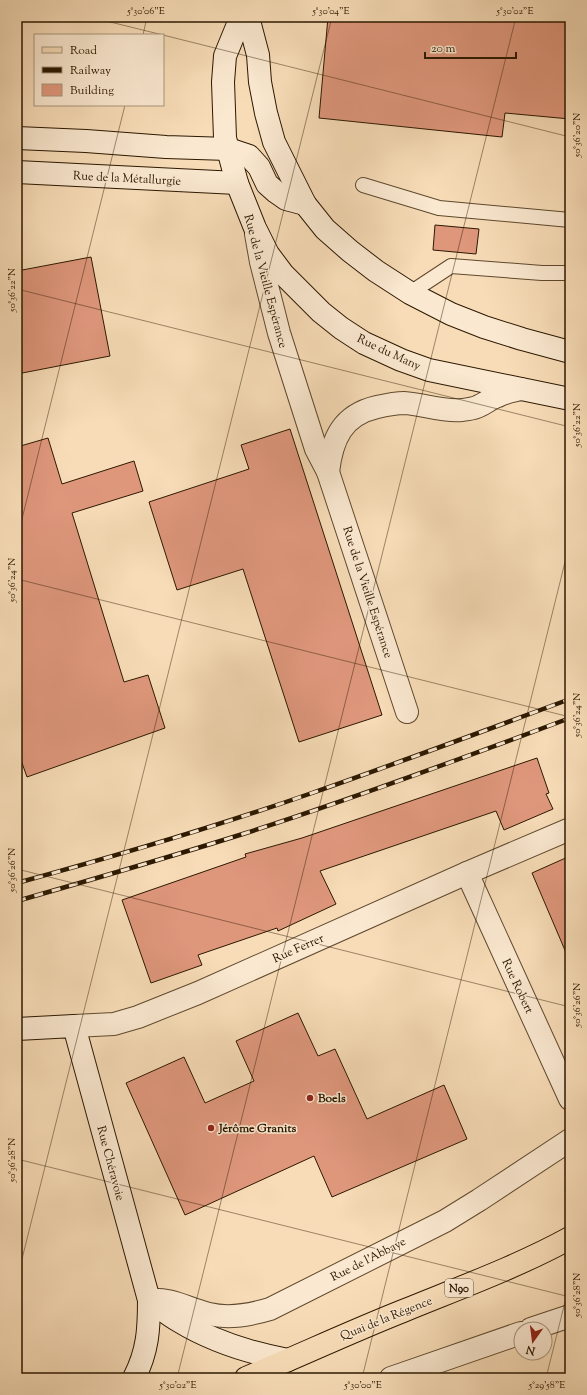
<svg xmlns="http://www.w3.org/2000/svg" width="587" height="1395" viewBox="0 0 587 1395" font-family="'Sorts Mill Goudy',serif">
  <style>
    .building { fill: #df977c; stroke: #2c1800 }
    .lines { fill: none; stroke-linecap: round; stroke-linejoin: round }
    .lane-casing { stroke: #5f492e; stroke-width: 16 }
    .street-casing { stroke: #5f492e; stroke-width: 24 }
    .secondary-casing { stroke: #2c1800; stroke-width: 24 }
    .primary-casing { stroke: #2c1800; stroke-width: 24 }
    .lane { stroke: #fae8d0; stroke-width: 14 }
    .street { stroke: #fae8d0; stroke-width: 22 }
    .secondary { stroke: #fae8d0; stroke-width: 22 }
    .primary { stroke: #f7dcb7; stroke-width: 22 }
    .rail-casing { stroke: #2c1800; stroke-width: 4.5 }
    .rail { stroke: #fae8d0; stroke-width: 3; stroke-dasharray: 9; stroke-linecap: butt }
    .ticks { fill: none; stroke: #2c1800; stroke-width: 1; stroke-opacity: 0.45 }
    .poi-dot { fill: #8f2418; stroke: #fae8d0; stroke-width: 1.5 }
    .labels { text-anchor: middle; stroke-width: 3; stroke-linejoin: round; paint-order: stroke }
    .shield { fill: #fae8d0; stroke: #6a563e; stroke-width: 1 }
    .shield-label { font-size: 11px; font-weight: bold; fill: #2c1800 }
    .street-label { font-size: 12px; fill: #2c1800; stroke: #fae8d0 }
    .poi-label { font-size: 12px; font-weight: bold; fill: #2c1800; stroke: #fae8d0; text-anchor: start }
    .neatline { fill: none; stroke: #2c1800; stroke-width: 1.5 }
    .ticks-label { font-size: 10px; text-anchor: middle; fill: #2c1800 }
  </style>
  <rect width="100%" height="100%" fill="#f7dcb7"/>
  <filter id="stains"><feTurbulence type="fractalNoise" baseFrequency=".005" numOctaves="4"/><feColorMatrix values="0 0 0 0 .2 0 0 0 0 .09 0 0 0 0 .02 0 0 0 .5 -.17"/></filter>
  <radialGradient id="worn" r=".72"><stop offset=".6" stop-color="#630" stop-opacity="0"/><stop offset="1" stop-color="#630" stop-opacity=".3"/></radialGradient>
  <!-- building -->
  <g class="building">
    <path d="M328 17H529L570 21V119L505 113 502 137 319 118Z"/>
    <path d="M435 225 479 229 476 254 433 250Z"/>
    <path d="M91 257 110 356 17 374V271Z"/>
    <path d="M290 429 382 715 299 742 243 569 177 590 149 502 249 469 241 445Z"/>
    <path d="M48 438 62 484 134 461 143 491 72 513 124 682 148 675 165 728 27 777 17 749V447Z"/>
    <path d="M537 758 549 793 546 794 553 809 504 830 496 811 320 871 336 904 278 931 277 928 198 955 202 965 151 983 122 900 246 857 245 854 302 838Z"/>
    <path d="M570 856V962L532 873Z"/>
    <path d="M298 1013 318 1056 335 1049 367 1119 444 1085 467 1139 332 1197 314 1156 185 1215 126 1083 184 1057 205 1103 254 1081 236 1041Z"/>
  </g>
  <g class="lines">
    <defs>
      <g id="lane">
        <path d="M363 185 439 208 570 220"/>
        <path d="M410 293 451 266 542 273H570"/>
      </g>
      <g id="street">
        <path d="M256 234 261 262 279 333 316 449 328 472 407 712"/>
        <path d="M328 472C332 439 342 415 377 407 386 405 395 403 404 403 423 404 442 412 462 410 467 409 474 409 479 406 486 403 491 398 498 396 505 392 513 391 521 389"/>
        <path d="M467 873 570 1099"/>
        <path d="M74 1026 114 1024 138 1017 198 993 467 873 570 829"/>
        <path d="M149 1300C173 1298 187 1309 209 1314 229 1319 250 1315 270 1309L445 1221 479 1200 570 1140"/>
        <path d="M531 1329 570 1316"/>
        <path d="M391 1378 521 1333"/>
      </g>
      <g id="secondary">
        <path d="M241 17 225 56 223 82 225 138 237 183 255 228 268 254 283 274 321 312 341 328 364 343 401 360 429 370 570 399"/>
        <path d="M248 17 258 55 260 82 266 113 274 142 305 204 325 229 350 251 376 271 410 293 451 314 484 327 522 339 570 352"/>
        <path d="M17 138 86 141 166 147 228 149 249 156 259 167 267 184 276 192 286 199 305 204"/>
        <path d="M17 172 237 183"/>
        <path d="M17 1029 74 1026 149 1300C149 1329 148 1351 134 1378"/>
        <path d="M149 1300C159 1307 168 1315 179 1321 212 1341 250 1353 288 1360"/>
      </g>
      <path id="primary" d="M246 1378C299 1356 350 1332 403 1311 459 1288 517 1267 570 1238"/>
    </defs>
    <!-- lane casing -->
    <use href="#lane" class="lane-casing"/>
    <!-- street casing -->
    <use href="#street" class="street-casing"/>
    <!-- secondary casing -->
    <use href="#secondary" class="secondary-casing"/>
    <!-- primary casing -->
    <use href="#primary" class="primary-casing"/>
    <!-- lane -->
    <use href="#lane" class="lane"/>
    <!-- street -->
    <use href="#street" class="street"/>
    <!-- secondary -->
    <use href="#secondary" class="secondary"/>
    <!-- primary -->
    <use href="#primary" class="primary"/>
    <defs>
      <g id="rail">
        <path d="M17 883C116 856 215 827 312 793 398 763 484 731 570 699"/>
        <path d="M17 901C94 879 170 857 246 833 355 798 463 758 570 718"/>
      </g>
    </defs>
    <!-- rail casing -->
    <use href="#rail" class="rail-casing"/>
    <!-- rail -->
    <use href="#rail" class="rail"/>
  </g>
  <!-- ticks -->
  <path class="ticks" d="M90 17 163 35M143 35 147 17M163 35 570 137M17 289 570 427M17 539 125 105M17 579 570 717M17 869 570 1007M17 1159 570 1297M17 1279 332 17M177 1378 516 17M362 1378 570 542M546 1378 570 1282"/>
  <!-- markers -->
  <g class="poi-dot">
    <circle cx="310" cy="1098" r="4"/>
    <circle cx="211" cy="1128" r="4"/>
  </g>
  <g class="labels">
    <!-- shield labels -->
    <rect class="shield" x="445" y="1279" width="28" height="18" rx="3"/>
    <g class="shield-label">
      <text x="459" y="1292">N90</text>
    </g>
    <!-- street labels -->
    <g class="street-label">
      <text transform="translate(127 178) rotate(3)" y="4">Rue de la Métallurgie</text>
      <text transform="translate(266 281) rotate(75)" y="4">Rue de la Vieille Espérance</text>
      <text transform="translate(389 352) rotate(25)" y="4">Rue du Many</text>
      <text transform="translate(368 592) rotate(72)" y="4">Rue de la Vieille Espérance</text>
      <text transform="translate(298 948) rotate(-24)" y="4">Rue Ferrer</text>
      <text transform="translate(518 986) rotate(65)" y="4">Rue Robert</text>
      <text transform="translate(111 1163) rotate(75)" y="4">Rue Chéravoie</text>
      <text transform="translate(368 1259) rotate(-27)" y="4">Rue de l'Abbaye</text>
      <text transform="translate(386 1318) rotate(-22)" y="4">Quai de la Régence</text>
    </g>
    <!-- poi labels -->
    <g class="poi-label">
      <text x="318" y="1102">Boels</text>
      <text x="219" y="1132">Jérôme Granits</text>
    </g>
  </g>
  <!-- margin -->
  <rect width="587" height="1395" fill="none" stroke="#f7dcb7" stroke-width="44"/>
  <!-- legend -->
  <rect x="34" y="34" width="130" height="72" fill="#fae8d0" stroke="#a8957d"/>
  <rect x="42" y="47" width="20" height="6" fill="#f7dcb7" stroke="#a8957d"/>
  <text x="70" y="54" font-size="12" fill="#2c1800">Road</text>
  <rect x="42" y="67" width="20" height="6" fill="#2c1800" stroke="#a8957d"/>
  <text x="70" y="74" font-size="12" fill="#2c1800">Railway</text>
  <rect x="42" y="84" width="20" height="12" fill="#df977c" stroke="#a8957d"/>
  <text x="70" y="94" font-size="12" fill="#2c1800">Building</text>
  <!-- north arrow -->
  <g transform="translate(533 1341) rotate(194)"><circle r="19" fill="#fae8d0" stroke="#a8957d"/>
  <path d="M0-3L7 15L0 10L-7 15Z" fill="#8f2418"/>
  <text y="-6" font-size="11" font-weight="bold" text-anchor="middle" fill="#2c1800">N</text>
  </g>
  <!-- scale -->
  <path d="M425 52v6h91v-6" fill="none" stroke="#2c1800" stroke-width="2"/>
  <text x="431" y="52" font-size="12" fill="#2c1800" stroke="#fae8d0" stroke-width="3" paint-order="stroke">20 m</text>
  <rect x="22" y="22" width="543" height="1351" class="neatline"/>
  <g class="ticks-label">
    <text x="146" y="14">5°30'06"E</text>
    <text x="331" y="14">5°30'04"E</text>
    <text x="515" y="14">5°30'02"E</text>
    <text transform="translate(576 135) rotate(-90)" y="4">50°36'20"N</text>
    <text transform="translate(11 290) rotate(-90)" y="4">50°36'22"N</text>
    <text transform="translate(576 425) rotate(-90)" y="4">50°36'22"N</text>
    <text transform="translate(11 580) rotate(-90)" y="4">50°36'24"N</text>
    <text transform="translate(576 715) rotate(-90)" y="4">50°36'24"N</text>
    <text transform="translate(11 870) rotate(-90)" y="4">50°36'26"N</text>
    <text transform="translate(576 1005) rotate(-90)" y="4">50°36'26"N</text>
    <text transform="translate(11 1160) rotate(-90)" y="4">50°36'28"N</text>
    <text transform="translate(576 1295) rotate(-90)" y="4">50°36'28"N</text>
    <text x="178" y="1388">5°30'02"E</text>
    <text x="363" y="1388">5°30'00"E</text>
    <text x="547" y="1388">5°29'58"E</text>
  </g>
  <rect width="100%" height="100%" filter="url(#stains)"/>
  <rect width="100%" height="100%" fill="url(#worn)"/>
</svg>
